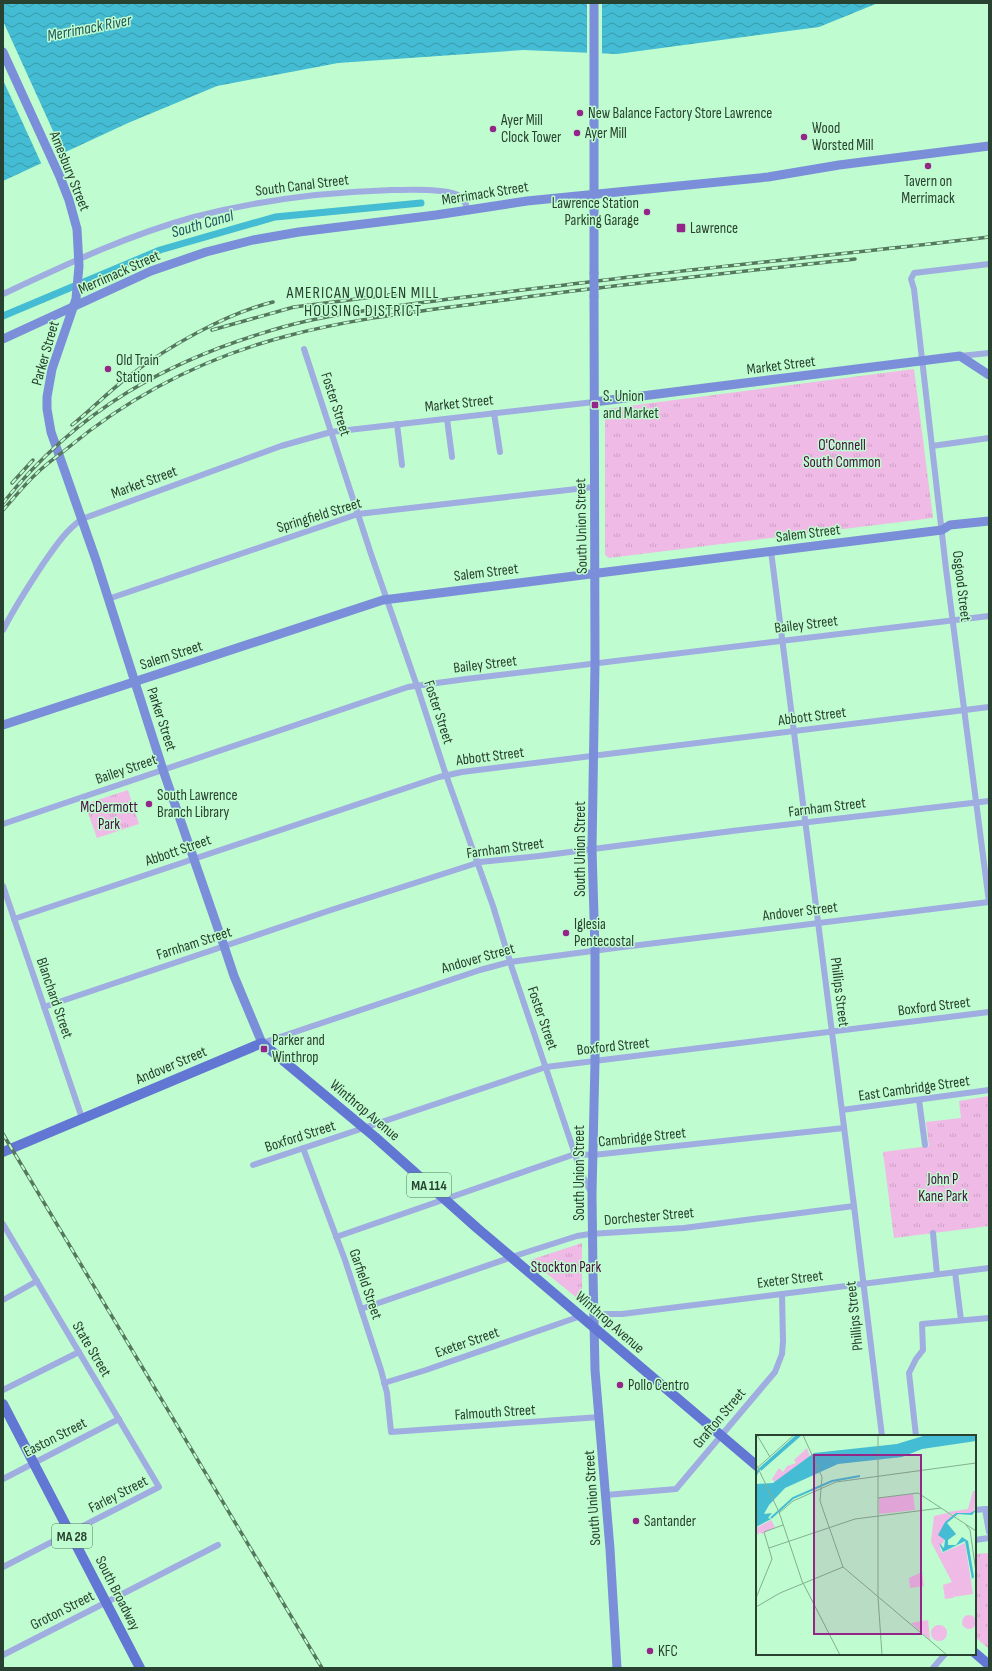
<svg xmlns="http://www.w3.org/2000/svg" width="992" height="1671" viewBox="0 0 992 1671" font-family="'Sofia Sans Condensed',sans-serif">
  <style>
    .park { fill: url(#park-tufts) }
    .water { fill: url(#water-waves) }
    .pier { fill: #bffccf }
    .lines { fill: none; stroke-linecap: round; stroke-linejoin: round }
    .canal { stroke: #44bcd3; stroke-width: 7 }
    .street { stroke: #9fade1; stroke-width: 6 }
    .secondary { stroke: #7b8ed9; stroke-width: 9 }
    .primary { stroke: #6276d3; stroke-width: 10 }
    .rail-casing { stroke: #55785f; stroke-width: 3.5 }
    .rail { stroke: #bffccf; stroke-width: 2; stroke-dasharray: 6; stroke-linecap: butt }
    .secondary-bridge { stroke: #7b8ed9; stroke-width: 9 }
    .poi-dot { fill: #932688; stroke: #bffccf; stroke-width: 1.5 }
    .labels { text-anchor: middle; stroke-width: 3; stroke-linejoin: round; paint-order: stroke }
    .shield { fill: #bffccf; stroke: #567960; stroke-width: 1 }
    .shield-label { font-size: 14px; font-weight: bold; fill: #294130 }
    .poi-label { font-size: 15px; fill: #294130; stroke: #bffccf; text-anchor: start }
    .street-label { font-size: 15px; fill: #294130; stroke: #bffccf }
    .park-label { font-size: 15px; fill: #480c42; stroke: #bffccf }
    .water-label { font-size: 16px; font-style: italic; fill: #21545d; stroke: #bffccf }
    .neighbourhood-label { font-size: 16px; letter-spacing: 1px; fill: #294130; stroke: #bffccf }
    .inset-river { fill: none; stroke: #44bcd3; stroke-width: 2 }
    .inset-road { fill: none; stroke: #83b18f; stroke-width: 1 }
    .view { fill: #932688; fill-opacity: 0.15; stroke: #932688; stroke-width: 2 }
    .inset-edge { fill: none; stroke: #294130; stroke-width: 2 }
  </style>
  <defs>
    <pattern id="park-tufts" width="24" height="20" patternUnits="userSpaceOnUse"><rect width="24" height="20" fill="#efbae5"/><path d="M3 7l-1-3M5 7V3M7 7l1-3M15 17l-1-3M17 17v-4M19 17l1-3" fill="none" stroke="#cda1c5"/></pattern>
    <pattern id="water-waves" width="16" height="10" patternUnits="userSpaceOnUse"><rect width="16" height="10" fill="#44bcd3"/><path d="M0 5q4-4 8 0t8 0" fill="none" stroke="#399aac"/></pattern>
  </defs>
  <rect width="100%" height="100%" fill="#bffccf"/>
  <!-- park -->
  <g class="park">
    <path d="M914 369 933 518 609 558 605 555V409Z"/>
    <path d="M128 790 139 824 97 838 85 804Z"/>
    <path d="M989 1096V1226L894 1238 883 1152 929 1146 926 1122 961 1118 959 1101Z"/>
    <path d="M582 1243V1302L530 1260Z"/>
    <path d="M989 1553V1649L975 1637V1554Z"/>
  </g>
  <!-- water -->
  <path class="water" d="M3 3H878L819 27 617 54 524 50 338 63 217 86 128 123 3 181Z"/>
  <!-- pier -->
  <g class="pier">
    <rect x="587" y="3" width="15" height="52"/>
    <path d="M3 21 64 155 42 165 3 80Z"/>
  </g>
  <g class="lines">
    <!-- canal -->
    <path class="canal" d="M3 316 160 250 275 217 421 203"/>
    <!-- street -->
    <g class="street">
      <path d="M989 264 914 273 911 279 914 289 946 569 989 902"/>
      <path d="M3 294C65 265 128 235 194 217 259 200 325 192 392 190 408 190 444 188 458 195 463 198 466 205 469 210"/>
      <path d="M304 349 371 554 417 686 446 775 493 906 512 968 582 1175 591 1192"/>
      <path d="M960 356 989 353"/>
      <path d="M494 413 500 452"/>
      <path d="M447 419 452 457"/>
      <path d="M397 424 402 465"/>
      <path d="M932 446 989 438"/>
      <path d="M771 551 854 1206 882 1436"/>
      <path d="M108 599 358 514 594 487"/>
      <path d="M3 630C15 607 29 585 43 564 55 547 65 531 82 519L281 446 331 432 594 402"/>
      <path d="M3 824 408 687 466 679 989 616"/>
      <path d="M3 886 82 1118"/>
      <path d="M14 919 439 777 462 772 989 707"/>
      <path d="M44 1007 328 911 480 862 539 856 732 831 989 801"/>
      <path d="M262 1043 480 970 510 962 615 948 989 902"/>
      <path d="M919 1100 925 1145"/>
      <path d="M842 1110 989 1090"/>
      <path d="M303 1148 345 1260 381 1370 387 1393 391 1432 600 1417"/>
      <path d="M253 1165 546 1067 989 1012"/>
      <path d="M3 1224 159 1487 3 1567"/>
      <path d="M933 1233 937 1274"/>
      <path d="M336 1237 575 1154 593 1155 844 1128"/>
      <path d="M955 1272 961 1320"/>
      <path d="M3 1300 37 1281"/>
      <path d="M361 1309 521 1254 577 1236 590 1234 684 1228 854 1206"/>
      <path d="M594 1314H622L989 1268"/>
      <path d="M384 1383 426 1370 581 1316"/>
      <path d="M3 1390 79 1352"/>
      <path d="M916 1436 909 1373 916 1359 923 1350 922 1324 989 1318"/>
      <path d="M3 1479 119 1419"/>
      <path d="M606 1495 676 1489 775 1372 782 1354 783 1341 782 1294"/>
      <path d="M989 1509H985L989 1532"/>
      <path d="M975 1510 985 1509"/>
      <path d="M975 1540 989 1538"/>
      <path d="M3 1655 218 1545"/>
      <path d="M933 1668 945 1654"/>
    </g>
    <!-- secondary -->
    <g class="secondary">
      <path d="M3 52 60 177 69 200 77 229 79 266 76 299 52 369 47 397V409L51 432 96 560 163 770 224 946 234 976 262 1043"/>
      <path d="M594 273V3"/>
      <path d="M594 296 595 663 592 849 595 950V1061L592 1194 593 1274 595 1370 610 1549 617 1668"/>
      <path d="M3 339 151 271 206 252 253 240 299 232 436 215 527 201 768 177 839 165 989 146"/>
      <path d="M594 402 960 356 989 375"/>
      <path d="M3 725 383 600 942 530 950 525 989 521"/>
    </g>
    <!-- primary -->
    <g class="primary">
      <path d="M3 1152 262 1043 375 1137 477 1228 757 1466"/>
      <path d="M3 1404 140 1668"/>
      <path d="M975 1653 989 1665"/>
    </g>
    <defs>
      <g id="rail">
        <path d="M212 330 294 307 396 294"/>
        <path d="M72 425C91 410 108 392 128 377 167 347 225 314 273 302"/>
        <path d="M12 483 33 460"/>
        <path d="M3 503C78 409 169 359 283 327 322 316 363 311 403 305 457 298 511 291 565 285 706 267 848 254 989 237"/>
        <path d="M3 510C14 498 25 484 37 473 47 463 58 456 69 447 133 394 207 357 287 336 358 317 432 310 504 300 621 284 738 272 855 259"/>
        <path d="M3 1134 322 1668"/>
      </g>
    </defs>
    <!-- rail casing -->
    <use href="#rail" class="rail-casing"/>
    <!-- rail -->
    <use href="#rail" class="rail"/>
    <!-- secondary-bridge -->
    <path class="secondary-bridge" d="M594 296V273"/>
  </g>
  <!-- markers -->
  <g class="poi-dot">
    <circle cx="580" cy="113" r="4"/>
    <circle cx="493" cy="129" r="4"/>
    <circle cx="577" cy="133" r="4"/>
    <circle cx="804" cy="137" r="4"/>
    <circle cx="928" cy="166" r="4"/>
    <circle cx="647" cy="212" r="4"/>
    <rect x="676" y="223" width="10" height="10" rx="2"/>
    <circle cx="108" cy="369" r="4"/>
    <rect x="591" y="401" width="8" height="8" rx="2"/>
    <circle cx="149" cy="804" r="4"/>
    <circle cx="566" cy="933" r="4"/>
    <rect x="260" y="1045" width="8" height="8" rx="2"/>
    <circle cx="620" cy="1385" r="4"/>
    <circle cx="636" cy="1521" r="4"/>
    <circle cx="650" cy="1651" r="4"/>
  </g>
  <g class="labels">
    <!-- shield labels -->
    <g class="shield">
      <rect x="407" y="1173" width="44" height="24" rx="3"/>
      <rect x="52" y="1524" width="40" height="24" rx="3"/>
    </g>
    <g class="shield-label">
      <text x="429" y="1190">MA 114</text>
      <text x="72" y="1541">MA 28</text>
    </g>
    <!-- poi labels -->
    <g class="poi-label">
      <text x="588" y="118">New Balance Factory Store Lawrence</text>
      <text x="501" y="125">Ayer Mill<tspan x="501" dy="17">Clock Tower</tspan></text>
      <text x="812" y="133">Wood<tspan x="812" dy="17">Worsted Mill</tspan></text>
      <text x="585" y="138">Ayer Mill</text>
      <text x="928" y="186" text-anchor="middle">Tavern on<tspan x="928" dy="17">Merrimack</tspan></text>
      <text x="639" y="208" text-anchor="end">Lawrence Station<tspan x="639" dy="17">Parking Garage</tspan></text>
      <text x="690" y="233">Lawrence</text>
      <text x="116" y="365">Old Train<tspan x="116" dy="17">Station</tspan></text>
      <text x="603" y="401">S. Union<tspan x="603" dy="17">and Market</tspan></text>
      <text x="157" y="800">South Lawrence<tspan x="157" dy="17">Branch Library</tspan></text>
      <text x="574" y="929">Iglesia<tspan x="574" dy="17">Pentecostal</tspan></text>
      <text x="272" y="1045">Parker and<tspan x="272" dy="17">Winthrop</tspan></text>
      <text x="628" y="1390">Pollo Centro</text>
      <text x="644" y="1526">Santander</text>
      <text x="658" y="1656">KFC</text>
    </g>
    <!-- street labels -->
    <g class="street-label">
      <text transform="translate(70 171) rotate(68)" y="5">Amesbury Street</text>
      <text transform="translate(302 185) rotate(-7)" y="5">South Canal Street</text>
      <text transform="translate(485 193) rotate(-9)" y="5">Merrimack Street</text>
      <text transform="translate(119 272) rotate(-24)" y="5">Merrimack Street</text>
      <text transform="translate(45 353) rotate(-74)" y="5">Parker Street</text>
      <text transform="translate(781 365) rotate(-7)" y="5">Market Street</text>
      <text transform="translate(459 403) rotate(-6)" y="5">Market Street</text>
      <text transform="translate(336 404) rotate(72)" y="5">Foster Street</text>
      <text transform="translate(144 482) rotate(-20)" y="5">Market Street</text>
      <text transform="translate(319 515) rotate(-17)" y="5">Springfield Street</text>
      <text transform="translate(581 526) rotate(-91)" y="5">South Union Street</text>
      <text transform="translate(808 533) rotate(-7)" y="5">Salem Street</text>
      <text transform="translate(486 572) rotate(-7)" y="5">Salem Street</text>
      <text transform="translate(962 586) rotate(83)" y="5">Osgood Street</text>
      <text transform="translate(806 624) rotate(-7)" y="5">Bailey Street</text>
      <text transform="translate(171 655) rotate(-18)" y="5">Salem Street</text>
      <text transform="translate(485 664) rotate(-7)" y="5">Bailey Street</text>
      <text transform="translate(439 712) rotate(72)" y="5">Foster Street</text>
      <text transform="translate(812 716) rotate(-7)" y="5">Abbott Street</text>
      <text transform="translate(162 719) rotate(72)" y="5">Parker Street</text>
      <text transform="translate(490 756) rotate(-7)" y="5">Abbott Street</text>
      <text transform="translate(126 769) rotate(-19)" y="5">Bailey Street</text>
      <text transform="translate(827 807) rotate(-7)" y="5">Farnham Street</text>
      <text transform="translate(505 848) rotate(-8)" y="5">Farnham Street</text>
      <text transform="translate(580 849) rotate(-90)" y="5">South Union Street</text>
      <text transform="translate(178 850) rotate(-19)" y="5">Abbott Street</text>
      <text transform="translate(800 911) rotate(-7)" y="5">Andover Street</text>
      <text transform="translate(194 943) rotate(-18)" y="5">Farnham Street</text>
      <text transform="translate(478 958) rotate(-16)" y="5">Andover Street</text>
      <text transform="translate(840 992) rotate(83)" y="5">Phillips Street</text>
      <text transform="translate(55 998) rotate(71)" y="5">Blanchard Street</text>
      <text transform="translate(934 1006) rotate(-7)" y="5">Boxford Street</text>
      <text transform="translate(543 1018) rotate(71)" y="5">Foster Street</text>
      <text transform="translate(613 1046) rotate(-6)" y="5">Boxford Street</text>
      <text transform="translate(171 1065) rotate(-23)" y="5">Andover Street</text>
      <text transform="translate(914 1088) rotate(-8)" y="5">East Cambridge Street</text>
      <text transform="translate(365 1110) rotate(40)" y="5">Winthrop Avenue</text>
      <text transform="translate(300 1136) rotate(-18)" y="5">Boxford Street</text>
      <text transform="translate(642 1137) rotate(-6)" y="5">Cambridge Street</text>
      <text transform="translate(579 1173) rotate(-90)" y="5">South Union Street</text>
      <text transform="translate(649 1216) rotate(-5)" y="5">Dorchester Street</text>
      <text transform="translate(790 1279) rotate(-7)" y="5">Exeter Street</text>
      <text transform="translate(366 1284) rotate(71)" y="5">Garfield Street</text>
      <text transform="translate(854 1316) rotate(-96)" y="5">Phillips Street</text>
      <text transform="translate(610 1322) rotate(41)" y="5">Winthrop Avenue</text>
      <text transform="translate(467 1342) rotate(-19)" y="5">Exeter Street</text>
      <text transform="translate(92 1349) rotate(59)" y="5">State Street</text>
      <text transform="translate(495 1412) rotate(-4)" y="5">Falmouth Street</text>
      <text transform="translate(719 1418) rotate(-50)" y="5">Grafton Street</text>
      <text transform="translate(55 1437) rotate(-27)" y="5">Easton Street</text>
      <text transform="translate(118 1494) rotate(-27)" y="5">Farley Street</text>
      <text transform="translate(592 1498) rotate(-94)" y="5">South Union Street</text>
      <text transform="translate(118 1593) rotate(63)" y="5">South Broadway</text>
      <text transform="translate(62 1610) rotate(-27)" y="5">Groton Street</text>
    </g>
    <!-- park labels -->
    <g class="park-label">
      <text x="842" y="450">O'Connell<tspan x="842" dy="17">South Common</tspan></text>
      <text x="109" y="812">McDermott<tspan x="109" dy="17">Park</tspan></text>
      <text x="943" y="1184">John P<tspan x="943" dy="17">Kane Park</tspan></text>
      <text x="566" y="1272">Stockton Park</text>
    </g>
    <!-- water labels -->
    <g class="water-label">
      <text transform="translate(89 27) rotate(-11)" y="6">Merrimack River</text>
      <text transform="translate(202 223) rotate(-16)" y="6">South Canal</text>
    </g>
    <!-- neighbourhood labels -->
    <g class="neighbourhood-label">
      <text x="363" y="298">AMERICAN WOOLEN MILL<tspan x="363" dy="18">HOUSING DISTRICT</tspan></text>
    </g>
  </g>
  <!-- overview -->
  <g transform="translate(756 1435)">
    <rect width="220" height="220" fill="#bffccf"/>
    <path d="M206 187a7 7 0 1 1 14 0a7 7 0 1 1-14 0ZM175 198a8 8 0 1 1 16 0a8 8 0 1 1-16 0Z" fill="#efbae5"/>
    <path d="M51 13 54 22 19 47 16 44 23 33 27 37 31 31 40 28 38 25ZM217 56H220L218 78 198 80 192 77 212 74ZM157 59 159 75 123 79V63ZM191 78 197 82 188 88 189 104 184 113 186 118 209 108 217 159 197 162 196 151 197 163 189 164 187 150 196 147 175 107 178 81ZM15 85 19 92 6 99 3 97V100L0 98V93ZM166 137 168 151 154 153 153 143ZM172 185 174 203 175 206 155 188Z" fill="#efbae5"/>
    <path d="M40 0H46L5 36 4 34 0 43V36ZM170 0H220V6L166 14 146 22 82 29 29 53 13 70 8 79 16 78 12 83 15 84 0 92V49L17 48 58 18 141 9ZM220 75 216 80 202 79 191 88 200 99 192 105V110H200L206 102 212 106 218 142 216 144 209 106 187 117 183 108 188 113 189 105 182 100 189 87 200 78H214Z" fill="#44bcd3"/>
    <path class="inset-river" d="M15 83 37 63 76 46 104 41"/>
    <path class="inset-road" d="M1 0 14 22M47 0 66 42 64 66 87 132 191 220M122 0V162L126 220M0 29 23 77 46 146 84 220M0 34 38 0M122 63 162 58 185 73M23 78 37 66 80 47 220 28M210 90 214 95 220 137M13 113 99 84 185 73 220 96M0 163 16 124 8 97 27 90M0 172 24 158 87 132"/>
    <path class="view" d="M58 20H165V199H58Z"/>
    <rect width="220" height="220" class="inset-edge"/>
  </g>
  <!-- border -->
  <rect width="992" height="1671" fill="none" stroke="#294130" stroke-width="8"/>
</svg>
